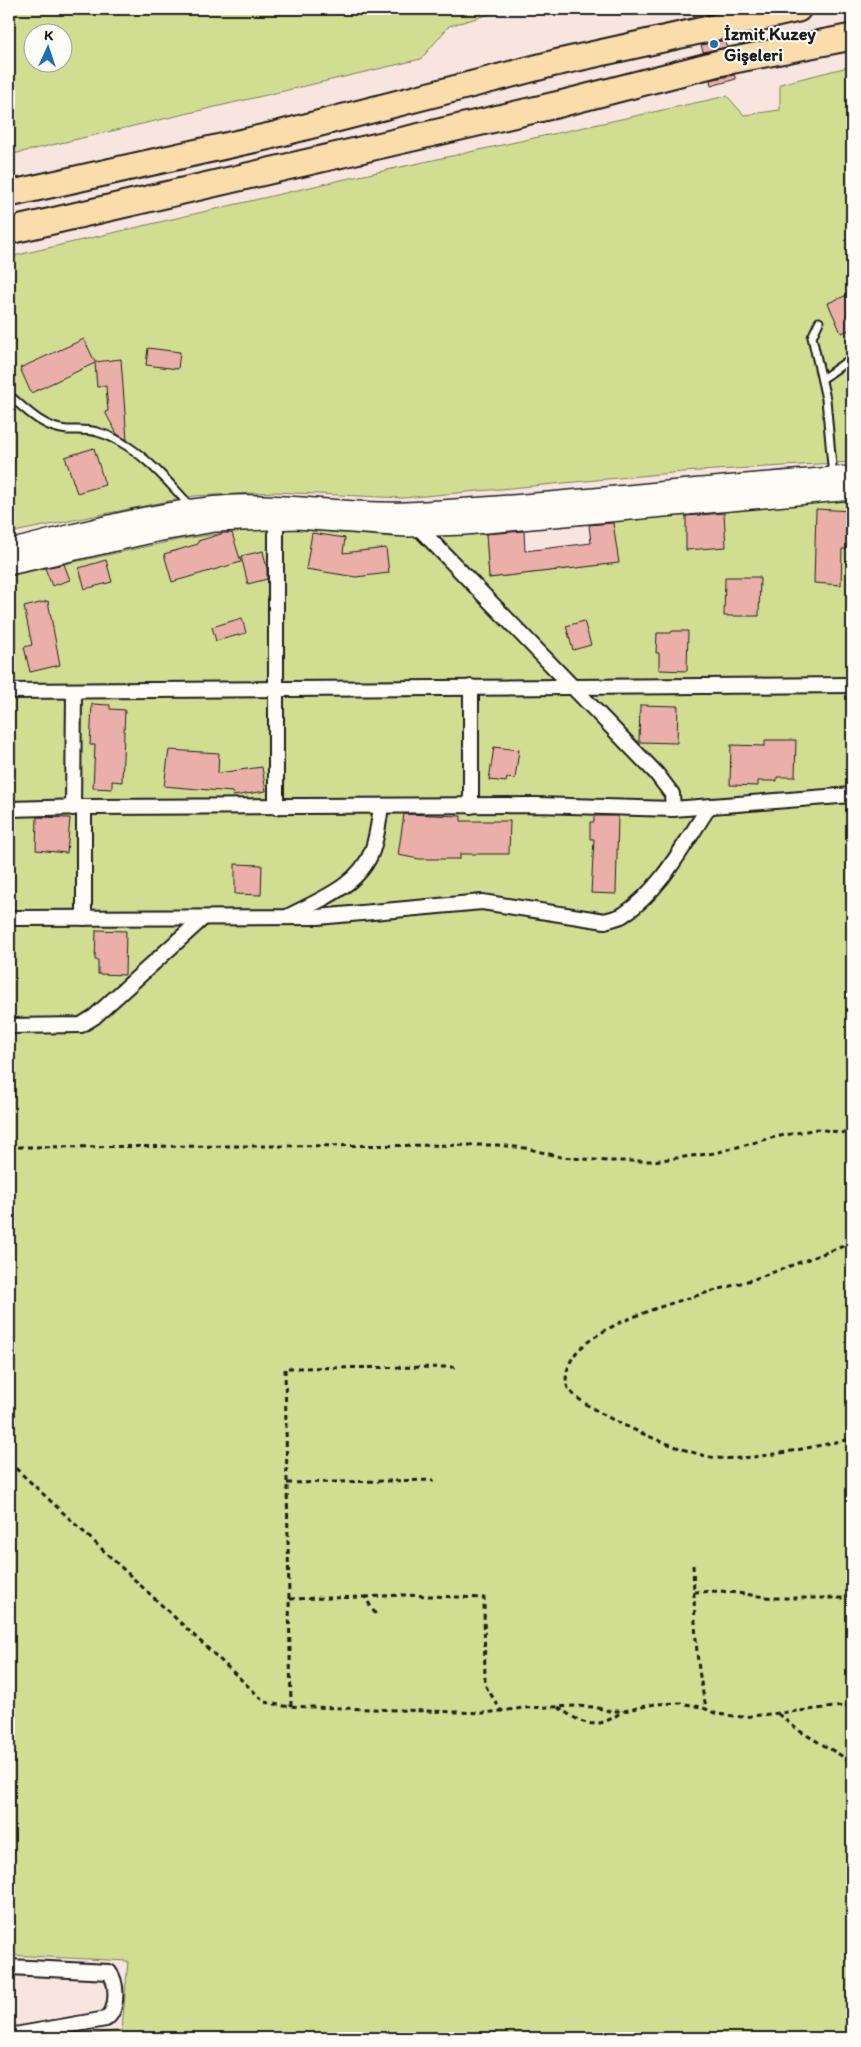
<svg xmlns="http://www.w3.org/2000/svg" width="861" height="2047" viewBox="0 0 861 2047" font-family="Itim,sans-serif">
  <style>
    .green { fill: #d1de92; stroke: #767d57; fill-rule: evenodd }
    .building { fill: #ebafaa; stroke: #1c1c1c }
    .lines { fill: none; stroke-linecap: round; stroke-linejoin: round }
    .service-casing { stroke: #1c1c1c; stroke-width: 11 }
    .minor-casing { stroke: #1c1c1c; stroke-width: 18 }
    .secondary-casing { stroke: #1c1c1c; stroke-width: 22 }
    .motorway-casing { stroke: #1c1c1c; stroke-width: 29 }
    .path { stroke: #1c1c1c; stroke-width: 3; stroke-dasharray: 5 4; stroke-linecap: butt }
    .service { stroke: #fdfcf7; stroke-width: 7 }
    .minor { stroke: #fdfcf7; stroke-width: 14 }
    .secondary { stroke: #fdfcf7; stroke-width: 19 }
    .motorway { stroke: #fbddab; stroke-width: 25 }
    .poi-dot { fill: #1f6fb2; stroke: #fdfcf7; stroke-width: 2 }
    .labels { text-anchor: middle; stroke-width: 4; stroke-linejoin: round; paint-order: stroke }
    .poi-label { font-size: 18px; font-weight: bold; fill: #1c1c1c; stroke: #fdfcf7; text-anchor: start }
  </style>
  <rect width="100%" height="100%" fill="#f8e5e0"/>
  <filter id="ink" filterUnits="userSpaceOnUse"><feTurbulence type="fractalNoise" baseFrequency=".02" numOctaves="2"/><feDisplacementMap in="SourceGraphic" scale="10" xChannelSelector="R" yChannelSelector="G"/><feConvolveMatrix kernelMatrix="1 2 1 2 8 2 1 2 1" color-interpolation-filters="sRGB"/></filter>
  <g filter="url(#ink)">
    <!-- green -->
    <g class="green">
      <path d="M9 9H508L449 26 421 59 9 155ZM62 32V62H32V32Z"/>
      <path d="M852 66V93L846 95 852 94V462L682 472 403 498 275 492 194 496 9 533V257L332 182 727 96 744 115 780 110V84Z"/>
      <path d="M852 498V2038H65L122 2030 128 1961 9 1955V576L182 539 261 528 292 529 392 537 443 535 486 529 489 578 618 563 612 518Z"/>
    </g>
    <!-- building -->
    <g class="building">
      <path d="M692 9H718L719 12 694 17Z"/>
      <path d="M726 40 727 47 703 52 701 45Z"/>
      <path d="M734 75 736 79 711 86 710 80Z"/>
      <path d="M852 293V329L841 333 828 303Z"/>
      <path d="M84 339 95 362 121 359 127 440 117 434 105 412 108 411 106 386 97 387 95 363 31 393 20 368Z"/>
      <path d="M148 348 180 352 178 369 146 365Z"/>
      <path d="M94 448 105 485 77 493 65 457Z"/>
      <path d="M816 509 852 511V549H842L841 585 814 583Z"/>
      <path d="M724 513 726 547 686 550V516Z"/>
      <path d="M613 523 619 563 489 578 486 534 524 531 525 551 591 543 589 525Z"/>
      <path d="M224 533H232L241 562 172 582 164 554 198 544V541Z"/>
      <path d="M312 533 345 538 343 553 386 548 389 573 356 577 306 569Z"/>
      <path d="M263 551 267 569V579L248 584 241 556Z"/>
      <path d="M106 560 112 582 85 589 79 568Z"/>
      <path d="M64 564 70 580 52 586 45 568Z"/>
      <path d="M725 577H760L759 616H724Z"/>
      <path d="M48 601 60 665 30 672 24 647 32 645 24 607Z"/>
      <path d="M242 618 246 633 216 641 212 627Z"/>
      <path d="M584 621 591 645 573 650 566 626Z"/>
      <path d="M672 631H688L687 671 659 670V653H656L657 633H671Z"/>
      <path d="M92 704 110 705V709L125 710 122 782 112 781V789L93 788 95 745H90Z"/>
      <path d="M640 705 678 706 677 743 639 742Z"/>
      <path d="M765 740H796L795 777H777V781H758V786L730 785 731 745 765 746Z"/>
      <path d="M494 747 519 750 515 779 507 778 506 782 489 780Z"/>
      <path d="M169 750 219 753 218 773 262 767 266 791 233 796 232 792 164 786Z"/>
      <path d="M404 814 461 816V821H510L509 854H460V859H419L398 855Z"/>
      <path d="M594 816H618L616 894 591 893 594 839H590V822H594Z"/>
      <path d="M37 817 70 818 67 853 36 850Z"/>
      <path d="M235 864 262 865 261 895 235 894Z"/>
      <path d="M96 930 126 931 125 975 98 974V960H95Z"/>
    </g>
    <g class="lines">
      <defs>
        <g id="service">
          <path d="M819 322 812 337 826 399 833 477"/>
          <path d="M822 379 846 362"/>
          <path d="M9 395C26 410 43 428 67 430 77 430 88 429 97 432 135 442 167 480 192 508"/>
        </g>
        <g id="minor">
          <path d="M414 523 656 773 672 794 673 809"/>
          <path d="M9 691 852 685"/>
          <path d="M471 806V687"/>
          <path d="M84 807V918"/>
          <path d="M276 807V510"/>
          <path d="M73 808 74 691"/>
          <path d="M9 809 84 807 536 805 673 809 852 795"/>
          <path d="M289 916C319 900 359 886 372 851 377 837 379 822 381 806"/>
          <path d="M9 918 318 917 482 902 605 921C610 919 618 918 623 915 661 890 684 844 709 807"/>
          <path d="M9 1026 81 1025 94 1017 203 918"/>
          <path d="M9 1967 109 1972C118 1983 118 2010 106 2019L9 2036"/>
        </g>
        <g id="secondary">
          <path d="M9 550C83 532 158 509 235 505 291 503 348 514 405 512 555 505 703 485 852 476"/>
          <path d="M9 565 156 532 215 522 297 519 407 527 465 525 852 490"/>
        </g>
        <g id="motorway">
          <path d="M9 194 270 136 555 63 798 9"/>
          <path d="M9 231 560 104 719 63 852 37"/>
        </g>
      </defs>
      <!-- service casing -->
      <use href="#service" class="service-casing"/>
      <!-- minor casing -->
      <use href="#minor" class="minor-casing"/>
      <!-- secondary casing -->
      <use href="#secondary" class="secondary-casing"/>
      <!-- motorway casing -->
      <use href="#motorway" class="motorway-casing"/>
      <!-- path -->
      <g class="path">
        <path d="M9 1147 498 1145 525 1148 561 1157 607 1161H653L715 1153 775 1137 817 1129 852 1134"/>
        <path d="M852 1243C821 1254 791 1266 760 1277 710 1294 610 1313 576 1353 569 1361 563 1378 568 1388 584 1413 687 1455 717 1458 758 1461 812 1446 852 1439"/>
        <path d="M9 1462 265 1702 284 1706 484 1713 524 1708 576 1706 594 1707 609 1711H624L655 1704 680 1703 701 1707 717 1714 743 1717 852 1705"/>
        <path d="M287 1483 434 1480"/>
        <path d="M693 1565C695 1614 694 1662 707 1710"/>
        <path d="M694 1592 721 1591 774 1598H852"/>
        <path d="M365 1597 403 1595 484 1598 485 1685 502 1712"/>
        <path d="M289 1599 285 1368 459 1367"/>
        <path d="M291 1706 289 1599 365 1597 376 1615"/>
        <path d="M558 1707C585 1726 595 1731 623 1711"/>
        <path d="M778 1714 798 1730 852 1762"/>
      </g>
      <!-- service -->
      <use href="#service" class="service"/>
      <!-- minor -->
      <use href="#minor" class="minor"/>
      <!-- secondary -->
      <use href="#secondary" class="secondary"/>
      <!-- motorway -->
      <use href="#motorway" class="motorway"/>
    </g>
  </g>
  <!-- markers -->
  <circle class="poi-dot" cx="714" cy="44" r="5"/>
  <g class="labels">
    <!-- poi labels -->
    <g class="poi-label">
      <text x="724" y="40">İzmit Kuzey<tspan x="724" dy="21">Gişeleri</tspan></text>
    </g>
  </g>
  <!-- margin -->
  <rect width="861" height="2047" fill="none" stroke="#fdfcf7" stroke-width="30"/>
  <rect x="15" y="15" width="831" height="2017" fill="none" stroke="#1c1c1c" stroke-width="2" filter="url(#ink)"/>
  <!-- north arrow -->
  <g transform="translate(48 48) rotate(3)"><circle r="24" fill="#fdfcf7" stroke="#a3a29f"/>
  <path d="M0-4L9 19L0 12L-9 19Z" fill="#1f6fb2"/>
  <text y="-8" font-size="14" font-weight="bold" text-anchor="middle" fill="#1c1c1c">K</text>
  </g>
</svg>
